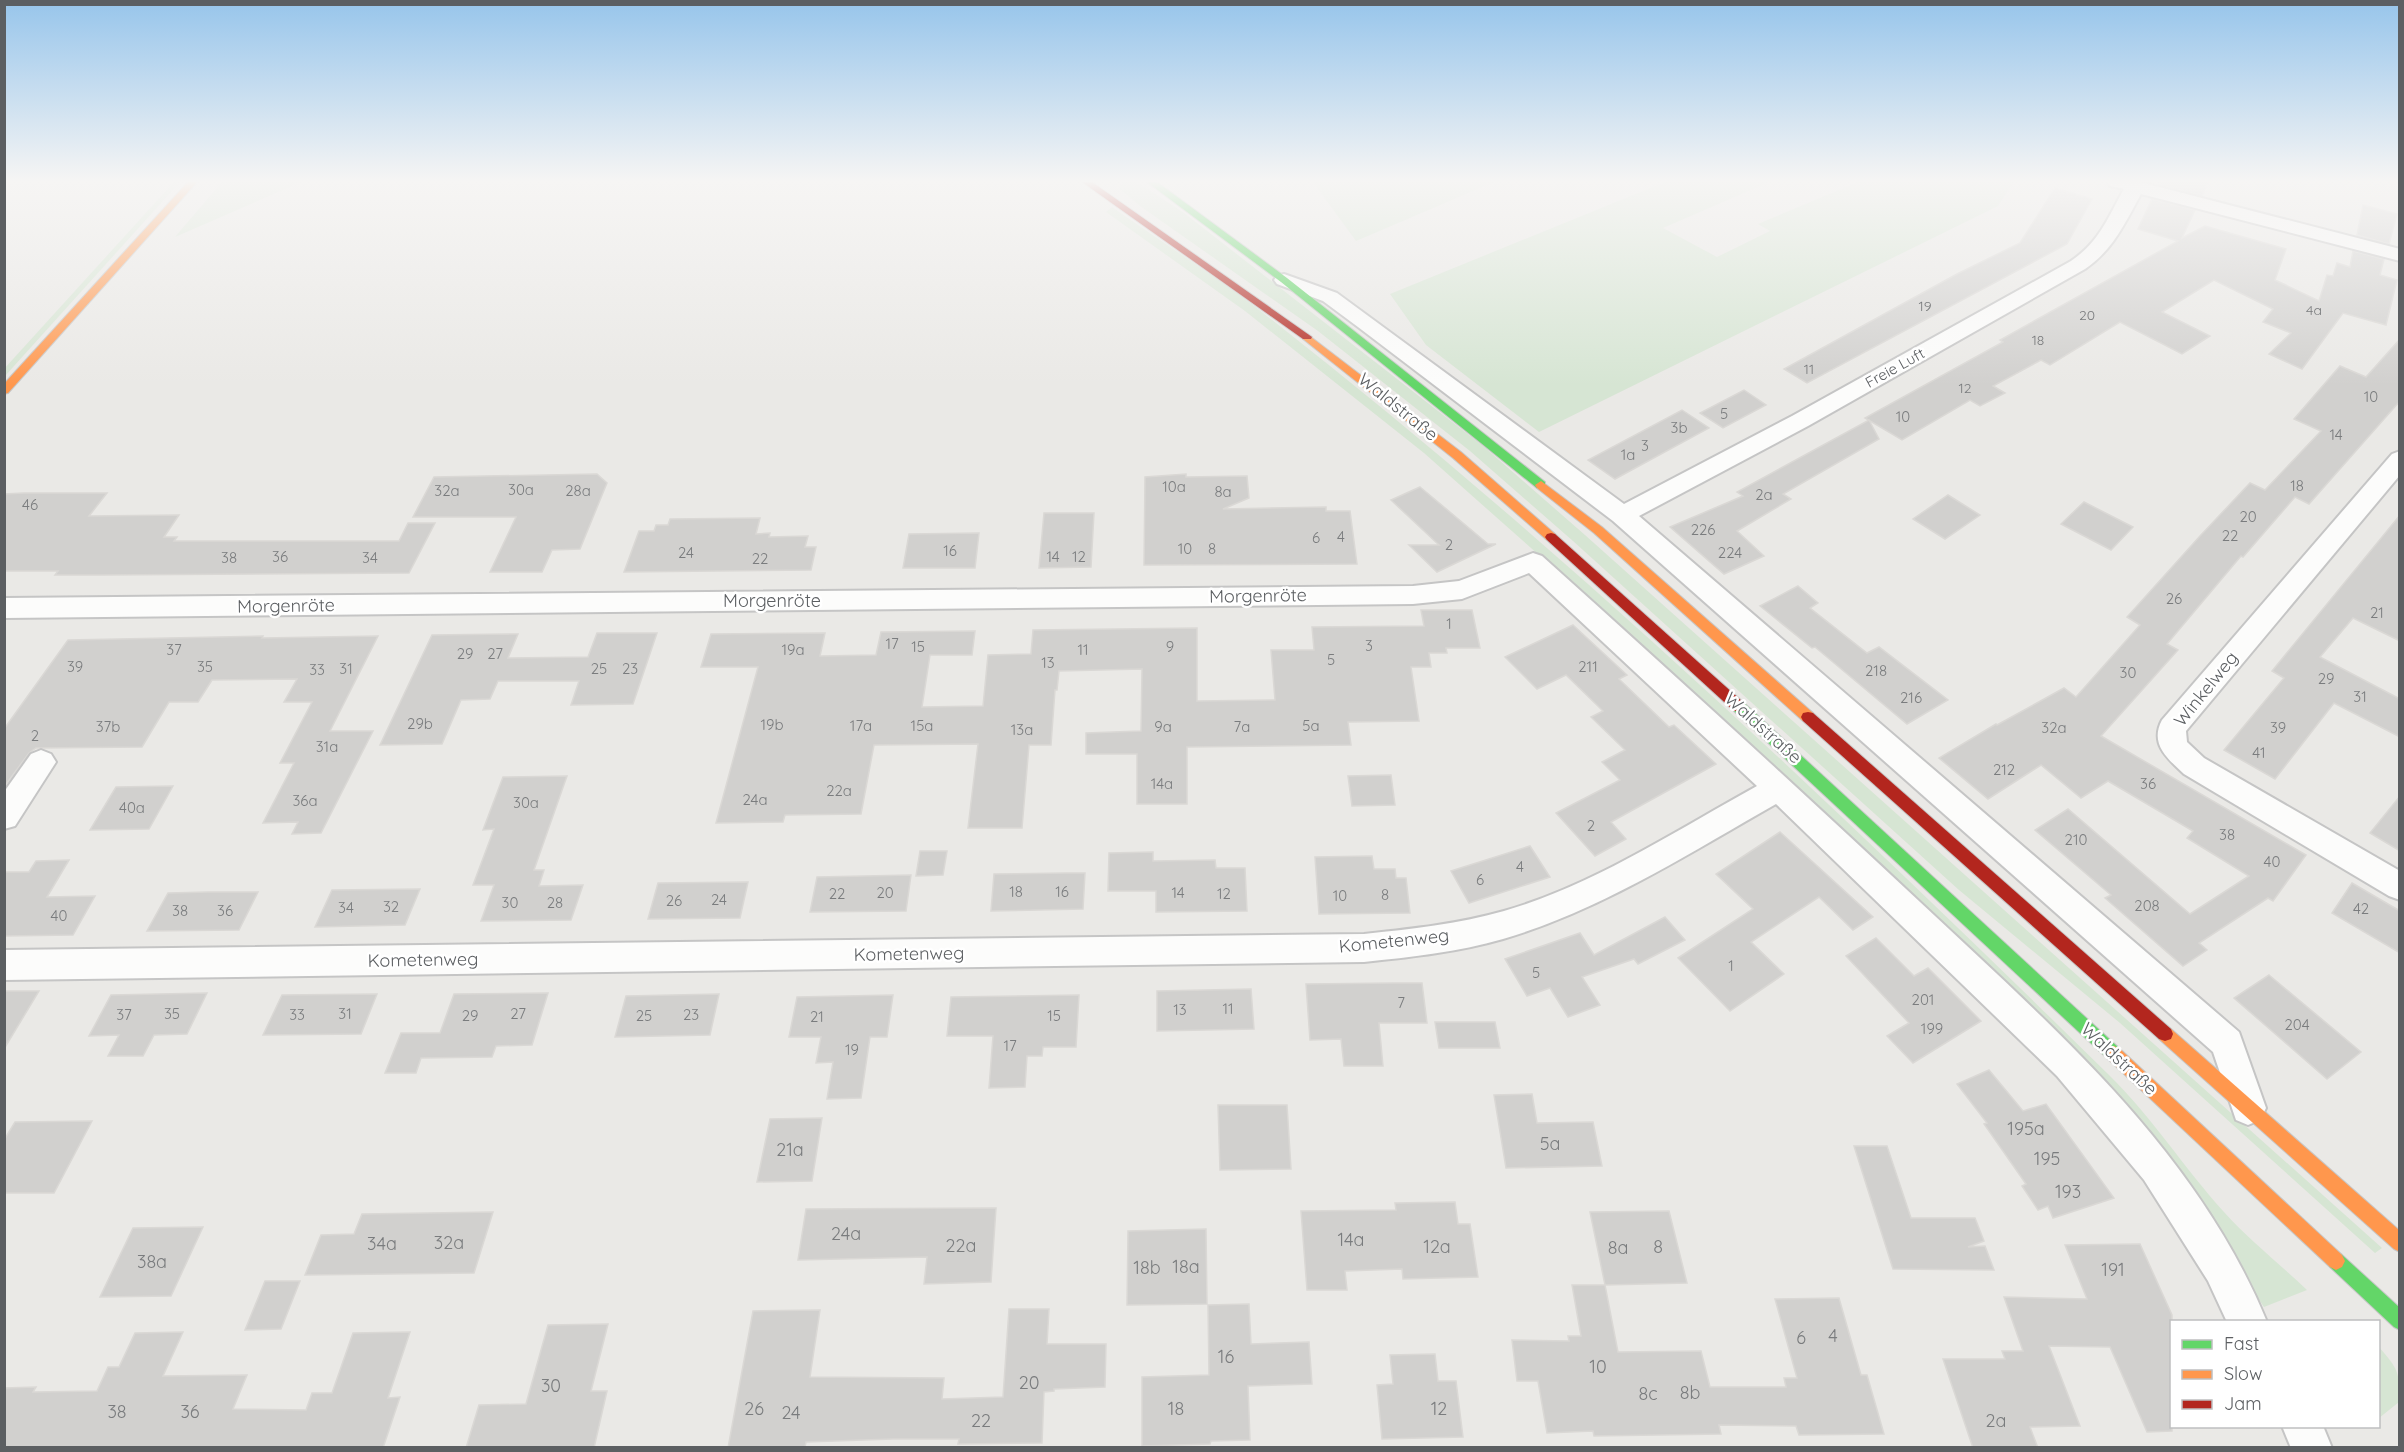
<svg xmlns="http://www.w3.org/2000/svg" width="2404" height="1452" viewBox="0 0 2404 1452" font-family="Quicksand,sans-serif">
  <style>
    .green { fill: #d6e5d3 }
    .building { fill: #d1d0ce; stroke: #dad8d5; stroke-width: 1.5 }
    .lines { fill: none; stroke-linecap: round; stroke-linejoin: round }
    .street-casing { stroke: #c5c5c5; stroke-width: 4 }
    .fast-casing { stroke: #c7c7c7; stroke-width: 2 }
    .slow-casing { stroke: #c7c7c7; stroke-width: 2 }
    .jam-casing { stroke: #c7c7c7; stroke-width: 2 }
    .street { fill: #fcfcfb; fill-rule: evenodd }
    .fast { fill: #63d668; fill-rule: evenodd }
    .slow { fill: #ff974d; fill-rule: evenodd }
    .jam { fill: #b3261e; fill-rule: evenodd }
    .labels { text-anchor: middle; stroke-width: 5; stroke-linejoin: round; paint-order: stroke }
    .far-number-label { font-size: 14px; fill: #7a7c7e }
    .far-street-label { font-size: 15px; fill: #5c5f62; stroke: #fff }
    .number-label { font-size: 15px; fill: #7a7c7e }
    .street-label { font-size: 18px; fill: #5c5f62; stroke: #fff }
    .near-number-label { font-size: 18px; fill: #7a7c7e }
  </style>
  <rect width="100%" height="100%" fill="#eae9e6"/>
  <!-- green -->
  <g class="green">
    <path d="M174 182H180L5 376 4 369Z"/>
    <path d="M222 182H301L175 237Z"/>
    <path d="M1121 182H1137L1184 213 1483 446 1585 535 2382 1248 2375 1253 2120 1023 1959 890 1573 541 1470 451 1318 331 1140 206 1119 188Z"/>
    <path d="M1313 182H1494L1356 241Z"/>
    <path d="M1665 182H1769L1663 228 1717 257 1770 231 1758 224 1858 182H2013L1998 206 1539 432 1426 345 1390 294Z"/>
    <path d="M1112 207C1160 241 1211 273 1258 309 1560 544 1837 808 2109 1075 2152 1117 2184 1168 2224 1212 2249 1240 2280 1264 2307 1290L2264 1307 2162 1156 1621 628 1424 453 1245 311 1106 212Z"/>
    <path d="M2379 1347C2398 1369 2400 1372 2399 1402L2379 1418Z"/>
  </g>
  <!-- building -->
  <g class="building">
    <path d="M2161 182H2208L2202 196 2160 185Z"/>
    <path d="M2055 188 2092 199 2067 244 1807 383 1784 369 1957 274 2020 243Z"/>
    <path d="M2152 199 2195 210 2182 238 2205 226 2286 249 2275 280 2319 301 2327 275 2333 276 2337 263 2350 267 2353 251 2384 259 2380 275 2397 280 2386 325 2343 313 2302 369 2269 354 2291 333 2263 322 2273 309 2214 280 2162 312 2210 336 2182 354 2120 322 2050 365 2041 360 1993 386 2005 393 1980 406 1970 400 1902 440 1865 418 2003 342 2000 340 2178 241 2138 229Z"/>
    <path d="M2363 205 2397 214 2389 244 2357 235Z"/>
    <path d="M2400 339V401L2309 504 2295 497 2243 557 2241 556 2167 644 2178 650 2101 736 2306 855 2273 901 2268 898 2199 943 2207 950 2183 966 2105 898 2111 895 2035 830 2068 809 2190 914 2249 876 2187 838 2193 831 2108 781 2081 798 2041 765 1988 799 1939 758 1996 724 1997 725 2064 688 2076 697 2140 625 2127 617 2200 536 2250 483 2265 490 2321 431 2294 419 2340 366 2366 377Z"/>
    <path d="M1744 390 1766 405 1723 428 1700 413Z"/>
    <path d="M1682 410 1709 428 1615 479 1588 460Z"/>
    <path d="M1869 420 1879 439 1783 494 1791 499 1737 531 1764 556 1724 574 1670 527 1743 496 1737 492Z"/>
    <path d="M597 474 607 483 580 549 552 550 542 572H490L516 517H413L434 477Z"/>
    <path d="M1186 474V477L1247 476 1249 498 1223 509 1326 507V511H1350L1357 564 1144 565 1145 477Z"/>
    <path d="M1420 487 1488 544H1496L1437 572 1409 545H1439L1391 500Z"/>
    <path d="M24 493H107L89 516 179 515 164 537H177L174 541H399L408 523H435L409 573 100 575H55L58 571H4V494Z"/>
    <path d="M1948 495 1980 515 1945 539 1913 519Z"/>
    <path d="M2084 502 2133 527 2111 550 2061 524Z"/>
    <path d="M1044 513H1094L1091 567 1039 568Z"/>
    <path d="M2400 515V641L2353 618 2320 657 2400 699V737L2334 703 2275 779 2224 750 2284 678 2272 671Z"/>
    <path d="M760 518 756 534 770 533 769 537 808 536 805 547H816L811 570 624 572 639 531H654L656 525H668L670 519Z"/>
    <path d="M979 533 975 568H903L909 534Z"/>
    <path d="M1798 586 1818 603 1810 608 1867 653 1879 647 1948 700 1907 724 1815 647 1812 648 1760 606Z"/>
    <path d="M1421 610H1472L1480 648H1446L1447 653H1429L1431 667H1411L1419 721 1348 722 1351 745 1187 747V804H1137V754H1086V733L1141 731 1142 669 1059 671 1057 690H1055L1051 745H1029L1022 828H968L978 744 874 745 861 814 785 815 783 822 716 823 758 667H701L711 634 825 633 820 656 876 655 881 632 975 631 972 655H930L922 707 983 706 988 655 1031 654 1033 630 1197 628V701L1275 700 1271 650H1314L1312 627 1424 626Z"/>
    <path d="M1573 625 1627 675 1619 679 1669 727 1674 725 1716 764 1611 822 1626 839 1595 856 1556 813 1620 780 1602 762 1625 750 1591 717 1603 711 1566 675 1537 689 1505 657Z"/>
    <path d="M597 633H657L633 704 571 705 579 681H498L490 699 461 700 442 744 380 745 432 635 518 634 508 658 588 657Z"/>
    <path d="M263 636 262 638 378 636 330 731H373L321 833 292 834 298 822 263 823 294 763H280L312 702H284L297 679 212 680 198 702H169L142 747 36 748 29 753 4 787V729L68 640Z"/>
    <path d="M1391 775 1395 805 1352 806 1348 776Z"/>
    <path d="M567 776 534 870H544L539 886 583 885 571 920 481 921 494 885H473L494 829 483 830 503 777Z"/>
    <path d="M173 786 149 829 90 830 116 787Z"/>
    <path d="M2400 796V851L2370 833Z"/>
    <path d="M1780 832 1873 917 1853 930 1819 897 1751 942 1784 974 1730 1011 1678 958 1753 909 1716 874Z"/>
    <path d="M1530 846 1550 877 1469 903 1451 871Z"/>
    <path d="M920 851H947L943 875 916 876Z"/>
    <path d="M1153 852V861L1215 860 1216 868H1245L1247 911 1156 912V891H1108L1109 853Z"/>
    <path d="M1372 856 1374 869H1395L1396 878H1406L1410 913 1319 914 1315 857Z"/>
    <path d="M69 860 47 897 95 896 73 935 4 936V872H29L36 861Z"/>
    <path d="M1066 873H1085L1083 909 991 911 994 874Z"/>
    <path d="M911 875 906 911 810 912 817 877Z"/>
    <path d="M748 882 740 918 648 919 658 883Z"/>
    <path d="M2352 883 2400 911V953L2332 913Z"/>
    <path d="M420 889 405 925 315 927 332 890Z"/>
    <path d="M208 892H258L239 930 147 931 168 893Z"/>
    <path d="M1665 917 1685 940 1638 964 1634 959 1582 977 1600 1005 1568 1017 1550 988 1527 996 1505 959 1580 933 1594 955Z"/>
    <path d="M1876 938 1914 976 1928 968 1981 1021 1913 1063 1887 1036 1909 1023 1846 956Z"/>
    <path d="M2269 975 2361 1052 2327 1079 2234 998Z"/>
    <path d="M1395 983H1422L1427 1023H1379L1383 1066H1344L1341 1039 1310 1040 1306 984Z"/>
    <path d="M1251 989 1254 1029 1157 1031V991Z"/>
    <path d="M4 991H39L4 1049Z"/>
    <path d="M207 993 187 1034 154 1035 143 1056H108L119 1035 89 1036 111 995Z"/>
    <path d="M548 993 532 1045 496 1046 492 1057 421 1058 416 1073H385L401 1033H440L454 994Z"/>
    <path d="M377 994 361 1034 263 1035 282 995Z"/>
    <path d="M719 994 710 1035 615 1037 626 996Z"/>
    <path d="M893 995 887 1037H870L861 1098 827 1099 833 1062 816 1063 821 1037H789L797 997Z"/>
    <path d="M1079 995 1076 1047H1043L1042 1056H1027L1025 1087 989 1088 993 1036H947L951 997Z"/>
    <path d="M1435 1022H1495L1500 1048H1439Z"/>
    <path d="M1989 1070 2023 1111 2046 1104 2114 1198 2053 1218 2048 1206 2038 1210 2022 1186 2026 1184 1984 1124 1987 1123 1957 1084Z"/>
    <path d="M1532 1094 1537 1123 1593 1122 1602 1166 1506 1168 1494 1095Z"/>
    <path d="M1218 1105H1287L1291 1169 1220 1170Z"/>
    <path d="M822 1118 812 1181 757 1182 770 1119Z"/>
    <path d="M92 1121 54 1193H4V1140L15 1122Z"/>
    <path d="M1854 1146H1887L1911 1218H1975L1984 1241 1968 1247 1985 1246 1994 1270 1893 1269Z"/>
    <path d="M1455 1202 1458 1224H1470L1478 1277 1403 1279 1402 1269 1345 1271 1347 1290H1307L1301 1211 1396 1210 1395 1203Z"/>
    <path d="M996 1208 991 1282 924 1284 927 1257 798 1260 806 1209Z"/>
    <path d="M1669 1211 1687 1283 1605 1285 1590 1212Z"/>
    <path d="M493 1212 474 1273 305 1275 321 1235 354 1234 362 1214Z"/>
    <path d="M203 1227 171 1296 100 1297 133 1228Z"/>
    <path d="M1206 1229 1207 1304 1127 1305 1128 1231Z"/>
    <path d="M2140 1244 2172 1315V1431L2147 1432 2110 1347 2049 1346 2080 1426 2030 1427 2038 1448H1973L1943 1359H2005L2002 1351H2023L2004 1297 2087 1299 2065 1245Z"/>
    <path d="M265 1281H300L281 1329 245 1330Z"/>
    <path d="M1572 1285H1605L1618 1352 1701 1351 1710 1387H1786L1784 1378H1797L1775 1299 1839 1298 1861 1375H1867L1884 1434 1799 1435 1796 1426 1719 1425 1721 1434 1594 1436 1593 1431 1547 1433 1538 1381H1517L1512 1340 1569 1341 1568 1336H1581Z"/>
    <path d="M1249 1304 1251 1344 1309 1342 1312 1384 1248 1386 1250 1440 1211 1441 1210 1444 1142 1446V1377L1209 1375 1208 1305Z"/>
    <path d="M1009 1309H1049L1047 1344H1106L1105 1387 1054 1389V1391L1044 1392 1042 1443 958 1444 959 1439H893L806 1442 805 1447 728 1448 753 1311 820 1310 810 1377 944 1378 942 1399 1003 1397Z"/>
    <path d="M608 1324 591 1391H607L594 1448H466L479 1405 526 1404 548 1325Z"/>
    <path d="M183 1332 163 1376 247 1375 233 1409 306 1410 312 1393H332L353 1333 410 1332 388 1398 400 1397 383 1448H4V1388L36 1387 33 1392 97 1391 108 1367H119L135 1333Z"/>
    <path d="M1435 1354 1438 1381H1456L1463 1437 1382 1439 1377 1385 1393 1384 1390 1355Z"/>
  </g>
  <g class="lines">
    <defs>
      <g id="street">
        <path d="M2107 182H2140L2400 249V261L2141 194C2125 223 2113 250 2085 269L1808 426 1639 516 2239 1032 2266 1108 2260 1120 2248 1125 2236 1120 2213 1052 1613 521 1358 327 1323 301 1277 284 1274 280 1277 276 1284 274 1337 293 1624 504 1792 416 2071 261C2100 241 2107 219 2124 189L2110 186Z"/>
        <path d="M2400 451V475L2186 731 2187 742 2204 758 2400 871V900L2389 896 2184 774C2168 759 2149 744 2162 720L2392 454Z"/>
        <path d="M1533 553 1542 556C1669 670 1795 785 1920 902 2052 1026 2196 1149 2267 1322H2227L2208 1281 2144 1180 2057 1076 1776 804C1688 854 1601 910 1503 939 1458 952 1411 957 1364 962L4 980V950L1364 934C1411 929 1458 924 1504 911 1594 885 1675 831 1757 786L1529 573 1462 599 1413 604 4 618V598L1413 586 1459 581Z"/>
        <path d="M41 750 51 754 56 762 15 826 4 829V792L31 754Z"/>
        <path d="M2282 1426H2323L2332 1448H2291Z"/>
      </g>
      <g id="fast">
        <path d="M1147 182H1157L1287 278 1545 482V488H1537L1281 282Z"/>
        <path d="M1739 702 1744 703 2120 1049 2122 1054 2120 1059 2114 1062 2108 1059 1734 711 1732 707Z"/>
        <path d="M2336 1252 2342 1255 2400 1308V1330L2394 1327 2330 1267 2327 1261 2330 1255Z"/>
      </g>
      <g id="slow">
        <path d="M188 182H197L8 393 4 394V384Z"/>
        <path d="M1307 334 1461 452 1555 534 1557 537 1555 540H1547L1453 458 1303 339 1302 337Z"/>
        <path d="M1541 481 1602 527 1813 713 1815 717 1813 721H1803L1594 533 1537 488 1535 485Z"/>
        <path d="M2165 1027 2171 1029 2400 1231V1252L2394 1249 2159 1039 2157 1034 2159 1029Z"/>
        <path d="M2114 1046 2120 1049 2342 1255 2345 1261 2342 1267 2336 1270 2330 1267 2108 1059 2106 1054 2108 1049Z"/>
      </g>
      <g id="jam">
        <path d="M1082 182H1092L1312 337 1311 339H1303Z"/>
        <path d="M1551 533 1555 534 1744 703 1746 707 1744 711H1734L1547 540 1545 537 1547 534Z"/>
        <path d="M1808 712 1813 713 2171 1029 2173 1034 2171 1039 2165 1041 2159 1039 1803 721 1801 717 1803 713Z"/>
      </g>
    </defs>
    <!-- street casing -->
    <use href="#street" class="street-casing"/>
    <!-- fast casing -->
    <use href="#fast" class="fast-casing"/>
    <!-- slow casing -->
    <use href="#slow" class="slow-casing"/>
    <!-- jam casing -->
    <use href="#jam" class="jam-casing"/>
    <!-- street -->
    <use href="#street" class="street"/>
    <!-- fast -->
    <use href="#fast" class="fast"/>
    <!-- slow -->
    <use href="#slow" class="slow"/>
    <!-- jam -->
    <use href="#jam" class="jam"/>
  </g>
  <!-- sky -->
  <linearGradient id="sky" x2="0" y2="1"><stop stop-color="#97c5eb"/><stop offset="0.47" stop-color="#f6f5f4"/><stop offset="1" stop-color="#f6f5f4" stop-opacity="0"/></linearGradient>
  <rect width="2404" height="385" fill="url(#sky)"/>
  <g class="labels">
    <!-- far-number labels -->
    <g class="far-number-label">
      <text x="1925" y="311">19</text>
      <text x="2314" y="315">4a</text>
      <text x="2087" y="320">20</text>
      <text x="2038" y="345">18</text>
      <text x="1809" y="374">11</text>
      <text x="1965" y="393">12</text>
    </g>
    <!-- far-street labels -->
    <g class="far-street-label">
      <text transform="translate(1895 368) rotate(-29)" y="5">Freie Luft</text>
    </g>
    <!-- number labels -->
    <g class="number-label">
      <text x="2371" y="402">10</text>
      <text x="1724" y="419">5</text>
      <text x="1903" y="422">10</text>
      <text x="1679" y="433">3b</text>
      <text x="2336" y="440">14</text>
      <text x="1645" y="451">3</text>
      <text x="1628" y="460">1a</text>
      <text x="2297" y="491">18</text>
      <text x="1174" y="492">10a</text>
      <text x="521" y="495">30a</text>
      <text x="447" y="496">32a</text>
      <text x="578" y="496">28a</text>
      <text x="1223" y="497">8a</text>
      <text x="1764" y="500">2a</text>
      <text x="30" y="510">46</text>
      <text x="2248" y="522">20</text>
      <text x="1703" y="535">226</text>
      <text x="2230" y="541">22</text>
      <text x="1341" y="542">4</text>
      <text x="1316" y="543">6</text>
      <text x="1449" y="550">2</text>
      <text x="1185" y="554">10</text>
      <text x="1212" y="554">8</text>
      <text x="950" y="556">16</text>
      <text x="686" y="558">24</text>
      <text x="1730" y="558">224</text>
      <text x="280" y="562">36</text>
      <text x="1053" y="562">14</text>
      <text x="1079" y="562">12</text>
      <text x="229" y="563">38</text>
      <text x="370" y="563">34</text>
      <text x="760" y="564">22</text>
      <text x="2174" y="604">26</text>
      <text x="2377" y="618">21</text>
      <text x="1449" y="629">1</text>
      <text x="892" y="649">17</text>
      <text x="1369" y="651">3</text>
      <text x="918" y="652">15</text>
      <text x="1170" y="652">9</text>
      <text x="174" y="655">37</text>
      <text x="793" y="655">19a</text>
      <text x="1083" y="655">11</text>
      <text x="465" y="659">29</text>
      <text x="495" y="659">27</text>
      <text x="1331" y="665">5</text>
      <text x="1048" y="668">13</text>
      <text x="75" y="672">39</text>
      <text x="205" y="672">35</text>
      <text x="1588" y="672">211</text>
      <text x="346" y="674">31</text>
      <text x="599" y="674">25</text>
      <text x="630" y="674">23</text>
      <text x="317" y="675">33</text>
      <text x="1876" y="676">218</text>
      <text x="2128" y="678">30</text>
      <text x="2326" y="684">29</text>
      <text x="2360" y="702">31</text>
      <text x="1911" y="703">216</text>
      <text x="420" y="729">29b</text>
      <text x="772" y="730">19b</text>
      <text x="861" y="731">17a</text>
      <text x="922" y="731">15a</text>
      <text x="1311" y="731">5a</text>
      <text x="108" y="732">37b</text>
      <text x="1163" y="732">9a</text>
      <text x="1242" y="732">7a</text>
      <text x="2054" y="733">32a</text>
      <text x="2278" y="733">39</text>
      <text x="1022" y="735">13a</text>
      <text x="35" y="741">2</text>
      <text x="327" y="752">31a</text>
      <text x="2259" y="758">41</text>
      <text x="2004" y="775">212</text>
      <text x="1162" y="789">14a</text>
      <text x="2148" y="789">36</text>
      <text x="839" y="796">22a</text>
      <text x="755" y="805">24a</text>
      <text x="305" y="806">36a</text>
      <text x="526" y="808">30a</text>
      <text x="132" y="813">40a</text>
      <text x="1591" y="831">2</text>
      <text x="2227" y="840">38</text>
      <text x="2076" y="845">210</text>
      <text x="2272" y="867">40</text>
      <text x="1520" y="872">4</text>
      <text x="1480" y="885">6</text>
      <text x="1016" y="897">18</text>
      <text x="1062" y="897">16</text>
      <text x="885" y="898">20</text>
      <text x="1178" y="898">14</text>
      <text x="837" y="899">22</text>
      <text x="1224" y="899">12</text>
      <text x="1385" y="900">8</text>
      <text x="1340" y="901">10</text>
      <text x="719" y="905">24</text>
      <text x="674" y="906">26</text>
      <text x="510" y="908">30</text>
      <text x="555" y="908">28</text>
      <text x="2147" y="911">208</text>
      <text x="391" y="912">32</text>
      <text x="346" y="913">34</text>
      <text x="2361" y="914">42</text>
      <text x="180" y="916">38</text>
      <text x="225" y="916">36</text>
      <text x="59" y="921">40</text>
      <text x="1731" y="971">1</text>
      <text x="1536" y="978">5</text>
      <text x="1923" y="1005">201</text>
      <text x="1401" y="1008">7</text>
      <text x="1228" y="1014">11</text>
      <text x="1180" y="1015">13</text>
      <text x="172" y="1019">35</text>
      <text x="345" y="1019">31</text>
      <text x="518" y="1019">27</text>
      <text x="124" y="1020">37</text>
      <text x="297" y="1020">33</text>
      <text x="691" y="1020">23</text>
      <text x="470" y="1021">29</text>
      <text x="644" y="1021">25</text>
      <text x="1054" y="1021">15</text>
      <text x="817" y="1022">21</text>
      <text x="2297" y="1030">204</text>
      <text x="1932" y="1034">199</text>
      <text x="1010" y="1051">17</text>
      <text x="852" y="1055">19</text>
    </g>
    <!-- street labels -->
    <g class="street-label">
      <text transform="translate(1398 407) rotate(39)" y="6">Waldstraße</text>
      <text transform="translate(1258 596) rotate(-1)" y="6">Morgenröte</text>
      <text x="772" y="607">Morgenröte</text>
      <text transform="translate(286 606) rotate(-1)" y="6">Morgenröte</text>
      <text transform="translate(2206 689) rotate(-51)" y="6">Winkelweg</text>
      <text transform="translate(1763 728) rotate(42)" y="6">Waldstraße</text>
      <text transform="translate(1394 941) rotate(-6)" y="6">Kometenweg</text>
      <text transform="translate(909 954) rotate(-1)" y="6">Kometenweg</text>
      <text transform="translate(423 960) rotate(-1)" y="6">Kometenweg</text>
      <text transform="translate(2119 1059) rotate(43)" y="6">Waldstraße</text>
    </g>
    <!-- near-number labels -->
    <g class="near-number-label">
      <text x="2026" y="1135">195a</text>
      <text x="1550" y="1150">5a</text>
      <text x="790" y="1156">21a</text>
      <text x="2047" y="1165">195</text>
      <text x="2068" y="1198">193</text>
      <text x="846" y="1240">24a</text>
      <text x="1351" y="1246">14a</text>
      <text x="449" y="1249">32a</text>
      <text x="382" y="1250">34a</text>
      <text x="961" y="1252">22a</text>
      <text x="1437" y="1253">12a</text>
      <text x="1658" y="1253">8</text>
      <text x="1618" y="1254">8a</text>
      <text x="152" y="1268">38a</text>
      <text x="1186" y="1273">18a</text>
      <text x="1147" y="1274">18b</text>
      <text x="2113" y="1276">191</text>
      <text x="1833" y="1342">4</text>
      <text x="1801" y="1344">6</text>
      <text x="1226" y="1363">16</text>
      <text x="1598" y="1373">10</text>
      <text x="1029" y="1389">20</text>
      <text x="551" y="1392">30</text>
      <text x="1690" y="1399">8b</text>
      <text x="1648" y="1400">8c</text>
      <text x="754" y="1415">26</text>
      <text x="1176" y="1415">18</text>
      <text x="1439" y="1415">12</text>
      <text x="117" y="1418">38</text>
      <text x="190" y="1418">36</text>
      <text x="791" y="1419">24</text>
      <text x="981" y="1427">22</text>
      <text x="1996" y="1427">2a</text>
    </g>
  </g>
  <!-- border -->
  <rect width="2404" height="1452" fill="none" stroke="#5c5f62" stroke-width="12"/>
  <!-- legend -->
  <rect x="2170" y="1320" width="210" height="108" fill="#ffffff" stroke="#bebfc0" stroke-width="1.5"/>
  <rect x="2182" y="1340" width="30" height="9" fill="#63d668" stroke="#bebfc0" stroke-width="1.5"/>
  <text x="2224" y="1350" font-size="18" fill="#5c5f62">Fast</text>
  <rect x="2182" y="1370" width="30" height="9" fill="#ff974d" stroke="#bebfc0" stroke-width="1.5"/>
  <text x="2224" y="1380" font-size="18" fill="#5c5f62">Slow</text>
  <rect x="2182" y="1400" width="30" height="9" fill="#b3261e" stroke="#bebfc0" stroke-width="1.5"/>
  <text x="2224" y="1410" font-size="18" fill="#5c5f62">Jam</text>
</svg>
